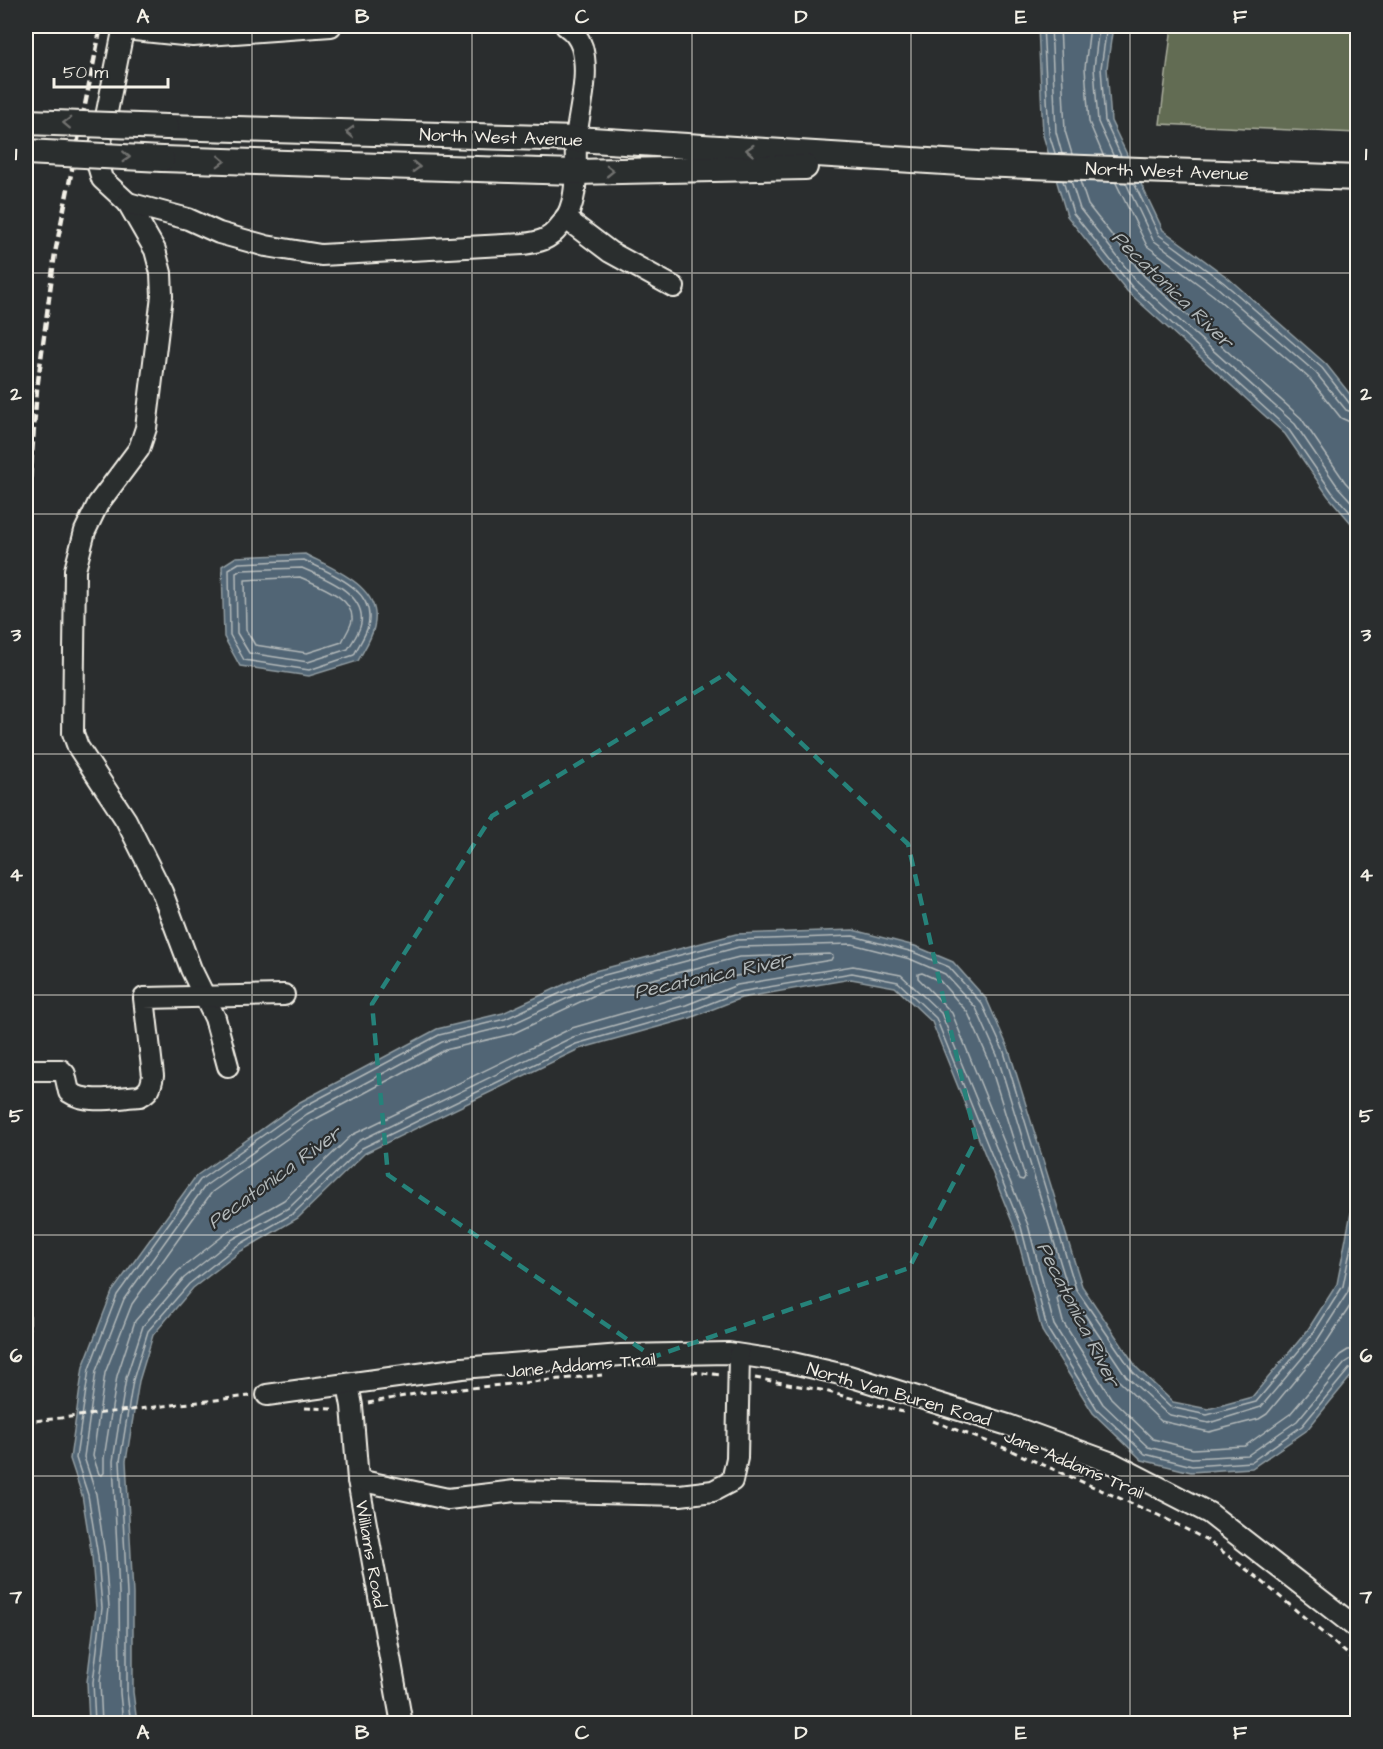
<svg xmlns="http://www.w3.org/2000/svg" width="1383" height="1749" viewBox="0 0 1383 1749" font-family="'Architects Daughter',sans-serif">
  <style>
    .green { fill: #626c53; stroke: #abae9e; stroke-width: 1.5 }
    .water { fill: #516574; stroke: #929da2; stroke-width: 1.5 }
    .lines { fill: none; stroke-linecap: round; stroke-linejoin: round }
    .shore { stroke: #b3b9ba; stroke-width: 1.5 }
    .minor-casing { stroke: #f4f1e8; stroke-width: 24 }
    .major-casing { stroke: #f4f1e8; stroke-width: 28 }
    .path { stroke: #f4f1e8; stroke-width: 3; stroke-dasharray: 6 4.5; stroke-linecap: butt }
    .minor { stroke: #2a2d2e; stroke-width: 20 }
    .major { stroke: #2a2d2e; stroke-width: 24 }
    .rail { stroke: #f4f1e8; stroke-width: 4.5; stroke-dasharray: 9 4.5; stroke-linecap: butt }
    .major-bridge-casing { stroke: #f4f1e8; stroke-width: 28; stroke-linecap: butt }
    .major-bridge { stroke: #2a2d2e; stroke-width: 24 }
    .oneway { stroke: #71726f }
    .marked { fill: none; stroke: #26827a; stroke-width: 4.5; stroke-dasharray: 12 8; stroke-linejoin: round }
    .grid { fill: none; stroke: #f4f1e8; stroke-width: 1.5; stroke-opacity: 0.55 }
    .labels { text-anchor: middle; stroke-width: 4.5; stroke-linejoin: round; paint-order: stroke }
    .street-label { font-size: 18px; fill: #f4f1e8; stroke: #2a2d2e }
    .water-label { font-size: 20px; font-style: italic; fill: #b3b9ba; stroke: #2a2d2e }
    .neatline { fill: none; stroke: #f4f1e8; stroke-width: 2 }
    .grid-label { font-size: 20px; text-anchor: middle; font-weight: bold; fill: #f4f1e8 }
  </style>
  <rect width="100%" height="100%" fill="#2a2d2e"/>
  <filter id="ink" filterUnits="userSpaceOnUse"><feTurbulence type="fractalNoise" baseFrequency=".0167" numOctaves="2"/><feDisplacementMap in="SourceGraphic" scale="12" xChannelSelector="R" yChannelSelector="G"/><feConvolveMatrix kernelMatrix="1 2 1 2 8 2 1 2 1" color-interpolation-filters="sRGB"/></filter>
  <g filter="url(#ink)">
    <!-- green -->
    <path class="green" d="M1172 26H1357V133L1160 124Z"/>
    <!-- water -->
    <g class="water">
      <path d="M1038 26H1113L1107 68 1111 121 1163 230 1227 277 1326 364 1357 403V530L1328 496 1285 434 1127 291 1067 216 1043 135Z"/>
      <path d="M305 554C333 569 384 587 374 627 372 638 363 651 358 661L309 676 240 666 224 637 222 566 236 557Z"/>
      <path d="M853 930 915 946 953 962 987 1000 1009 1050 1082 1286 1137 1368 1173 1402 1208 1409 1252 1397 1307 1331 1337 1284 1357 1182V1369L1306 1431 1252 1468 1191 1472 1142 1460 1093 1413 1042 1331 1015 1229 932 1022 895 987 851 979 741 998 690 1018 579 1049 365 1153 298 1218 241 1251 193 1288 153 1335 139 1381 126 1461 133 1594V1692L137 1723H89L87 1682 96 1608 92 1557 82 1495 70 1459 83 1367 112 1292 196 1176 300 1102 437 1029 503 1013 591 972 736 934Z"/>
    </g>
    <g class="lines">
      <!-- shore -->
      <g class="shore">
        <path d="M1043 26 1049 134 1055 153"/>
        <path d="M1051 26 1056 132 1062 154"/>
        <path d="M1060 26 1065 131 1072 154"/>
        <path d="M1090 26 1085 68 1089 122 1103 155"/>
        <path d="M1099 26 1094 68 1098 122 1113 155"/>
        <path d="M1107 26 1101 68 1105 121 1121 156"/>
        <path d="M1063 181 1073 213 1132 287 1289 430 1332 492 1358 521"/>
        <path d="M1071 181 1080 209 1137 282 1295 424 1338 487 1358 509"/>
        <path d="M1080 181 1088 205 1144 276 1301 418 1345 482 1358 496"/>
        <path d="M1116 183 1147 246 1213 295 1310 379 1341 418 1350 422 1358 423"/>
        <path d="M1126 183 1153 240 1218 288 1316 373 1346 410 1358 414"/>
        <path d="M1134 183 1159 235 1223 282 1322 368 1350 404 1358 406"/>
        <path d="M304 560C329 573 377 589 368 626 366 635 358 646 354 655L309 670 244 660 230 635 229 569 239 563Z"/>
        <path d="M302 568C324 578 366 593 361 623 360 632 352 642 348 649L308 662 249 653 237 633 236 573 241 570Z"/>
        <path d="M300 577C317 585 354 597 352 620 351 627 345 635 342 642L307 653 255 645 246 630 245 580Z"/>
        <path d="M830 954 833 956 831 960 736 976 683 996 572 1028 352 1135 284 1200 228 1232 178 1271 135 1321 117 1376 104 1458V1473L102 1475 99 1474 93 1456 105 1373 132 1304 212 1192 312 1121 445 1050 512 1034 599 993 739 957Z"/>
        <path d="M922 973 940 981 968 1013 988 1058 1025 1177 1023 1180 1019 1179 952 1013 918 978V974Z"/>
        <path d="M1358 1294 1325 1344 1267 1414 1259 1419 1209 1432 1161 1421 1119 1381 1062 1297 1059 1296 1057 1299 1063 1322 1111 1398 1153 1439 1193 1449 1245 1446 1290 1414 1340 1355 1348 1350 1358 1349"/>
        <path d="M95 1724 93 1682 102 1608 98 1556 88 1495 76 1458 89 1369 117 1295 200 1180 303 1107 439 1035 505 1019 593 978 737 940 853 936 913 952 949 967 982 1004 1004 1052 1076 1289 1133 1372 1170 1407 1207 1415 1256 1402 1312 1335 1343 1286 1358 1211"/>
        <path d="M102 1724 100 1682 109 1607 105 1555 96 1494 84 1457 96 1371 124 1299 205 1186 307 1114 442 1042 508 1026 596 985 739 947 852 944 910 959 945 974 976 1008 997 1055 1069 1291 1126 1376 1164 1411 1170 1415 1209 1423 1261 1407 1318 1339 1348 1292 1358 1250"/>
        <path d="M123 1724 120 1693 119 1594 113 1461 126 1378 143 1326 184 1278 233 1239 290 1207 359 1141 573 1037 686 1005 737 985 853 966 901 975 941 1013 1028 1225 1054 1325 1103 1404 1148 1447 1192 1458 1248 1455 1297 1421 1345 1363 1351 1359 1358 1358"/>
        <path d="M131 1724 127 1693V1594L120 1461 133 1380 148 1331 189 1284 237 1246 294 1213 362 1148 576 1044 688 1012 739 992 852 973 898 982 936 1018 1021 1227 1047 1328 1097 1409 1145 1454 1192 1466 1251 1462 1302 1426 1350 1368 1358 1366"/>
      </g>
      <defs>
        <g id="minor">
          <path d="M124 26 97 162 102 179 128 203 155 250 161 273 162 296 146 428 139 449 98 504 85 531 75 570 73 733 78 747 126 820 162 892 191 969 215 1018 228 1066"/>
          <path d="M124 29 193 36 331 26"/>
          <path d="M128 203 188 219 219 233 266 246 321 255 523 244C539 242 549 240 559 227 565 221 570 211 572 203 578 183 575 159 576 139 579 110 590 76 582 47 579 38 574 31 566 26"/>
          <path d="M565 218 610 252 674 287"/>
          <path d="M26 1070H61L65 1074 69 1092C88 1105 119 1097 140 1096 150 1091 151 1086 153 1076L144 998 284 995"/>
          <path d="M348 1384 352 1406 358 1480 402 1724"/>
          <path d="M267 1395 462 1368 621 1355 729 1353 788 1362 849 1376 1008 1425 1112 1463 1209 1513 1358 1629"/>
          <path d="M358 1480 448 1499 515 1491 680 1495 713 1491 732 1481 737 1458 739 1355"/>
        </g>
        <g id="major">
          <path d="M167 127 576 139 977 164 1358 178"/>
          <path d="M162 159 575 172 805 167"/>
        </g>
      </defs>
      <!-- minor casing -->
      <use href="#minor" class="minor-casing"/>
      <!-- major casing -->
      <use href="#major" class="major-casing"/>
      <!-- path -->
      <g class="path">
        <path d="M692 1372 722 1375"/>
        <path d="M755 1378 821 1390 903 1412"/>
        <path d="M368 1403 420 1393 602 1375"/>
        <path d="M305 1408 335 1409"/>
        <path d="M933 1421 1007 1449 1158 1515 1207 1540 1258 1578 1358 1663"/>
        <path d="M26 1422 250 1396"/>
      </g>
      <!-- minor -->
      <use href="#minor" class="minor"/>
      <!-- major -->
      <use href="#major" class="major"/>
      <!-- rail -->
      <g class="rail">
        <path d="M26 532 37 389 55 253 101 26"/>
        <path d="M26 1018 30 1496 29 1597 26 1665"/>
      </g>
      <defs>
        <g id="major-bridge">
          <path d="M26 122 167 127"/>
          <path d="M26 152 162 159"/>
        </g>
      </defs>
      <!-- major-bridge casing -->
      <use href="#major-bridge" class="major-bridge-casing"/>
      <!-- major-bridge -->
      <use href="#major-bridge" class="major-bridge"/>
    </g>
    <!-- one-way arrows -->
    <defs><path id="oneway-chevron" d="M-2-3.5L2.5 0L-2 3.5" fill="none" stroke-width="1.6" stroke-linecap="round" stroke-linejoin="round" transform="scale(1.5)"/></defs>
    <g class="oneway">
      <use href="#oneway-chevron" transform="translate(67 123) rotate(-178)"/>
      <use href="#oneway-chevron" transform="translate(350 132) rotate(-178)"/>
      <use href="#oneway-chevron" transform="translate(750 150) rotate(-176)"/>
      <use href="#oneway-chevron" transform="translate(126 157) rotate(3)"/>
      <use href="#oneway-chevron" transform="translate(221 161) rotate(2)"/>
      <use href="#oneway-chevron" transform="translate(416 167) rotate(2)"/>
      <use href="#oneway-chevron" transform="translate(610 171) rotate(-1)"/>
    </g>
  </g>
  <!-- marked area -->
  <path class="marked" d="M727 673 908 844 976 1140 909 1268 653 1357 388 1175 372 1004 492 816Z"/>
  <!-- grid -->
  <path class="grid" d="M252 26V1724M472 26V1724M692 26V1724M911 26V1724M1130 26V1724M26 273H1358M26 514H1358M26 754H1358M26 995H1358M26 1235H1358M26 1476H1358"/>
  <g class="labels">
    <!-- street labels -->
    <g class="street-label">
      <text transform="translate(501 137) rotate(2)" y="6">North West Avenue</text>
      <text transform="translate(1167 171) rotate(2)" y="6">North West Avenue</text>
      <text transform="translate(581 1365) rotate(-5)" y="6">Jane Addams Trail</text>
      <text transform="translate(899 1394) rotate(16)" y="6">North Van Buren Road</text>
      <text transform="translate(1074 1464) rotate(23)" y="6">Jane Addams Trail</text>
      <text transform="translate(371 1554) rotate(80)" y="6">Williams Road</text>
    </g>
    <!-- water labels -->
    <g class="water-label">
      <text transform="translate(1173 289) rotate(44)" y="7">Pecatonica River</text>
      <text transform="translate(712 975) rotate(-12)" y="7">Pecatonica River</text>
      <text transform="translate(274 1177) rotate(-36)" y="7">Pecatonica River</text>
      <text transform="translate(1079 1314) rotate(63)" y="7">Pecatonica River</text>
    </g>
  </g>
  <!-- margin -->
  <rect width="1383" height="1749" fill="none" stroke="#2a2d2e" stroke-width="66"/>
  <!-- scale -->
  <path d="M54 78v9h114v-9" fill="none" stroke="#f4f1e8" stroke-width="3"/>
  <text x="63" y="78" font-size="18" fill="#f4f1e8" stroke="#2a2d2e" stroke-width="4.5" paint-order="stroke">50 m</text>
  <rect x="33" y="33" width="1317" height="1683" class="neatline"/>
  <g class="grid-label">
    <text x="143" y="23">A</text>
    <text x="362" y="23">B</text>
    <text x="582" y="23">C</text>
    <text x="801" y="23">D</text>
    <text x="1021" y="23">E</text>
    <text x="1240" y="23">F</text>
    <text x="16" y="160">1</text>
    <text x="1366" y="160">1</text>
    <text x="16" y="400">2</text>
    <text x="1366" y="400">2</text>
    <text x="16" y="641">3</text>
    <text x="1366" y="641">3</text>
    <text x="16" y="881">4</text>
    <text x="1366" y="881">4</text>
    <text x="16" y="1122">5</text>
    <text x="1366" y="1122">5</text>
    <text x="16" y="1362">6</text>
    <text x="1366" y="1362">6</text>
    <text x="16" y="1603">7</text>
    <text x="1366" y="1603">7</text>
    <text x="143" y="1739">A</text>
    <text x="362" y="1739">B</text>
    <text x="582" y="1739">C</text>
    <text x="801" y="1739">D</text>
    <text x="1021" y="1739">E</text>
    <text x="1240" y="1739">F</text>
  </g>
</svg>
